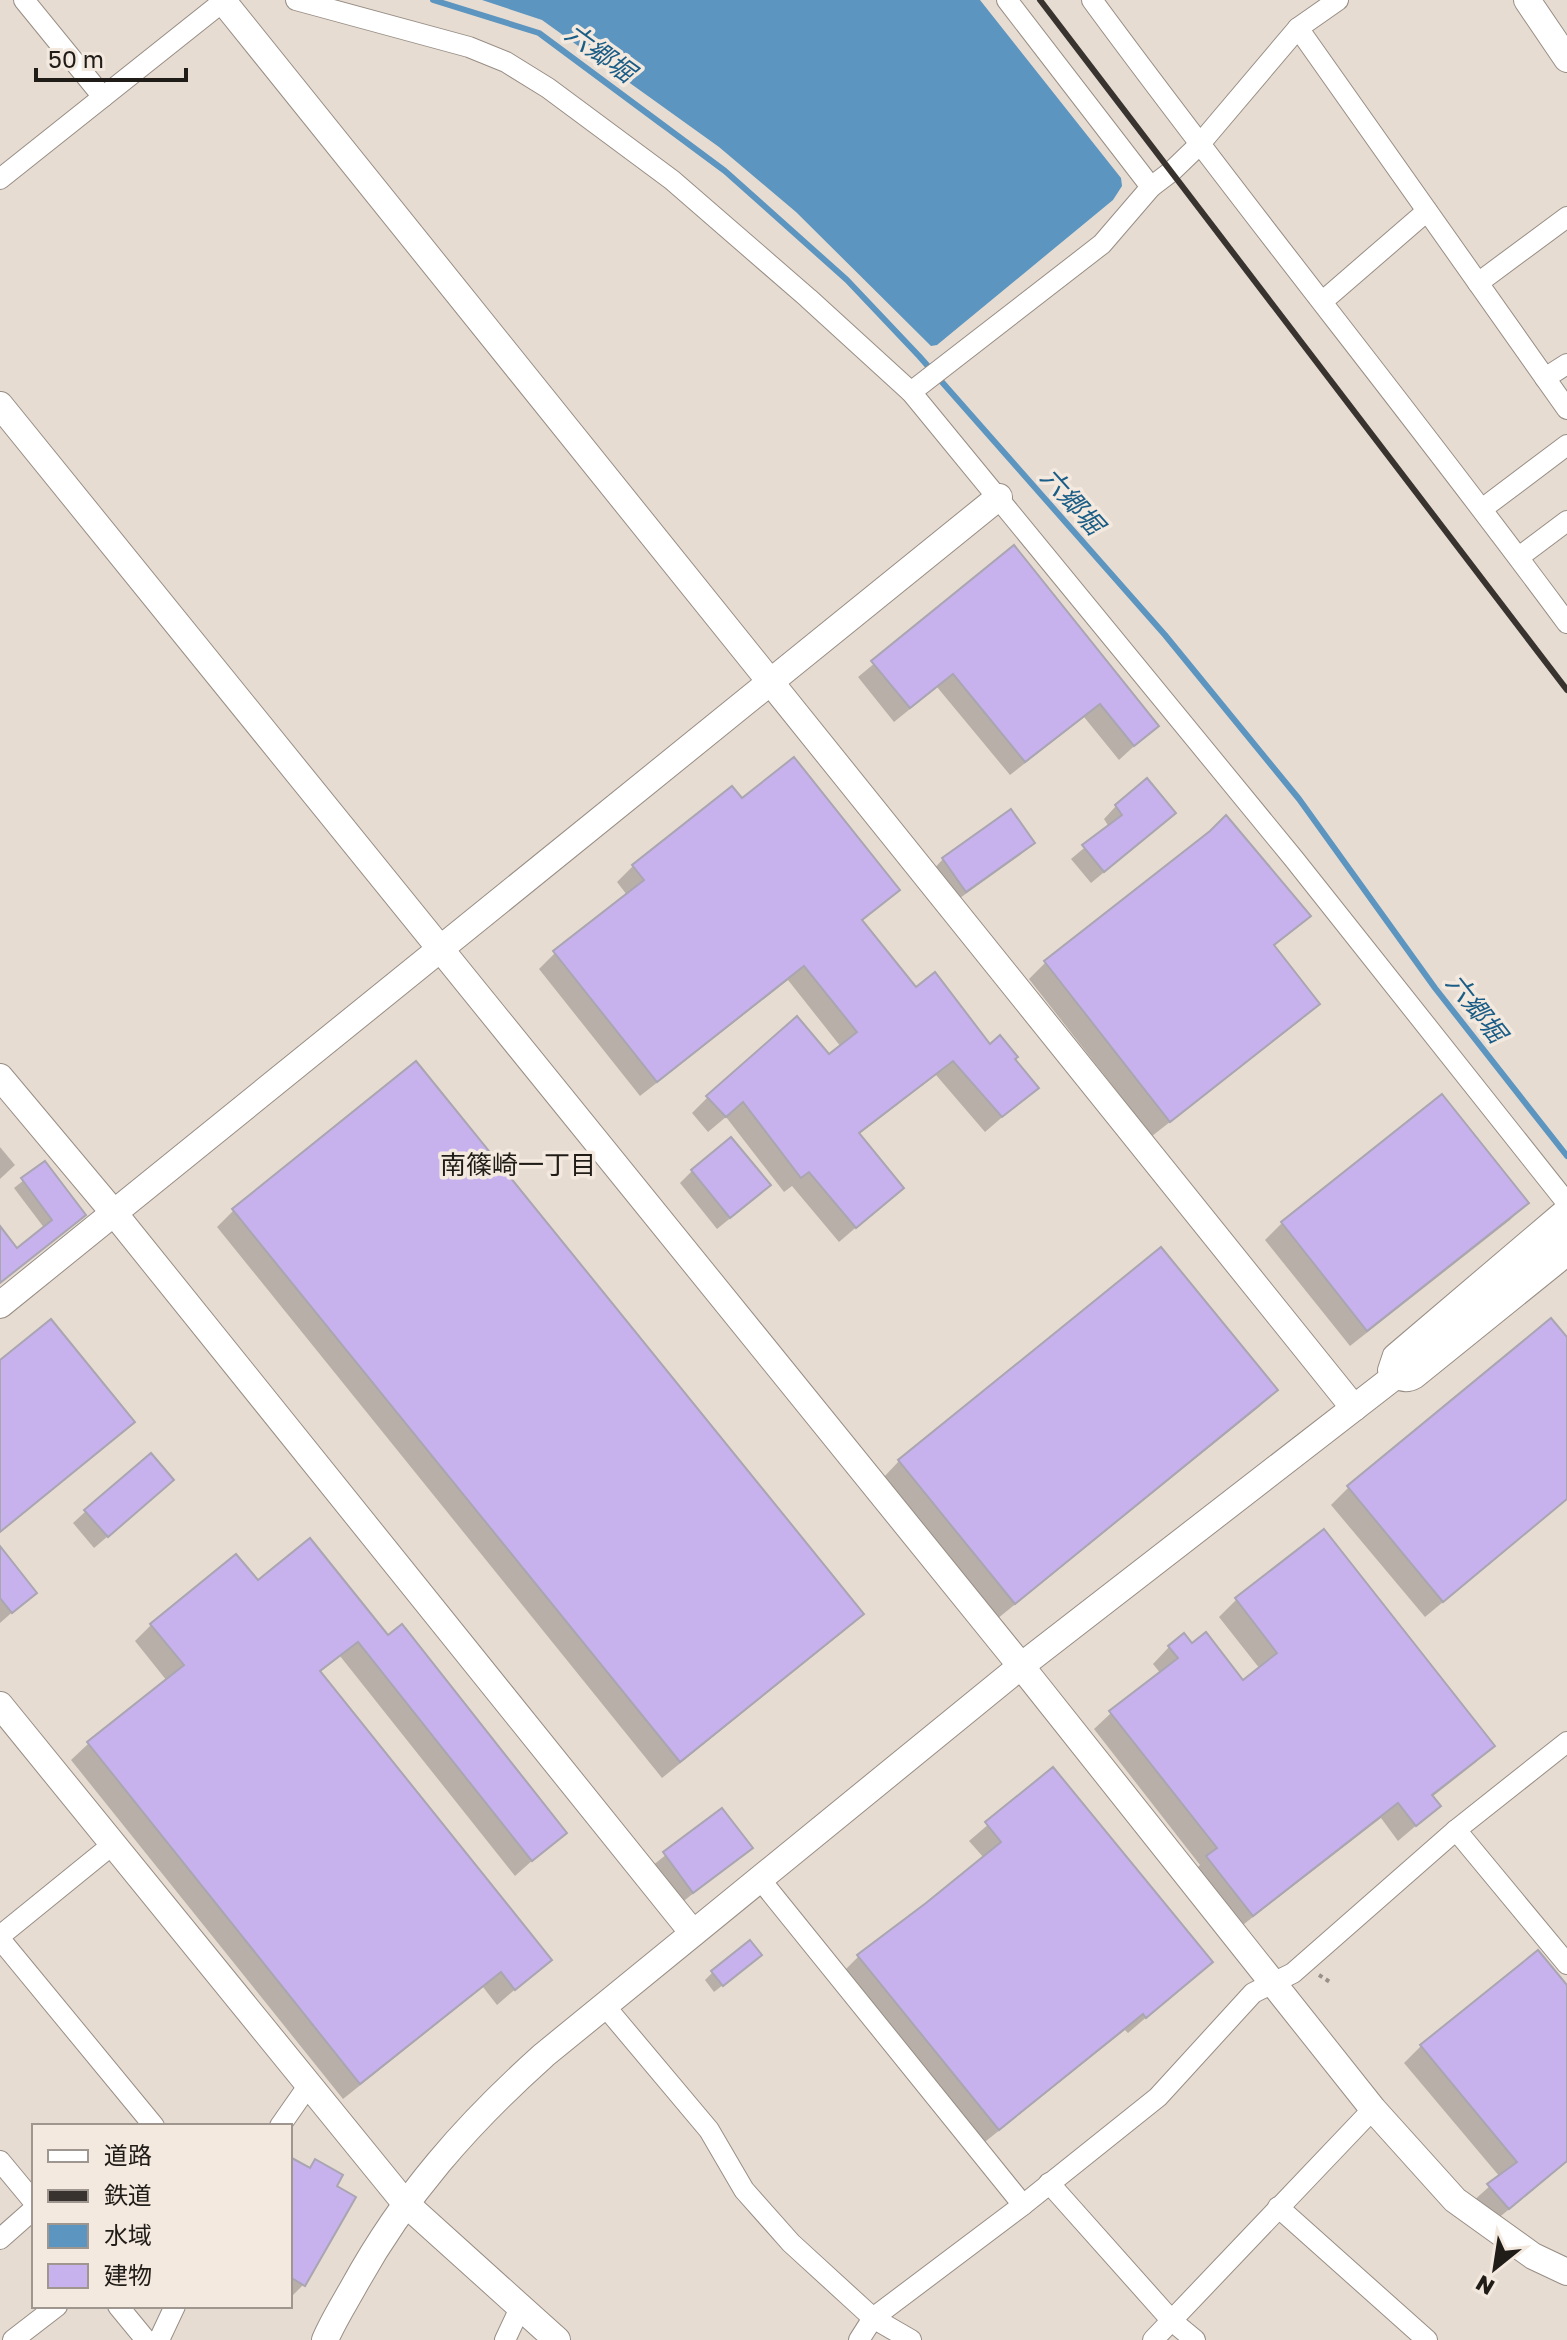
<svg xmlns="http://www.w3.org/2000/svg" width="1567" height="2340" viewBox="0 0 1567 2340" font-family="'Golos Text','Noto Sans JP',sans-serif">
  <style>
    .water { fill: #5c95bf }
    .shadow { fill: #0003 }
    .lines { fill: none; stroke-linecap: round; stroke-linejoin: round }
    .stream { stroke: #5c95bf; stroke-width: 6 }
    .building { fill: #c7b2ee; stroke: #a9a5b1; stroke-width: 2 }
    .minor-casing { stroke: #988e85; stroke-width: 22 }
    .tertiary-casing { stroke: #988e85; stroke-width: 28 }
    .path { stroke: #999189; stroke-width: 4; stroke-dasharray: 4 4; stroke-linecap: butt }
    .minor { stroke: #fff; stroke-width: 20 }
    .tertiary { stroke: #fff; stroke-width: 26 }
    .rail { stroke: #38332e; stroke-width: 6 }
    .labels { text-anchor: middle; stroke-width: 7; stroke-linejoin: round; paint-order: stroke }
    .water-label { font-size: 26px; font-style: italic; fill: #1a5d86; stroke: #f4e9df }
    .neighbourhood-label { font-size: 26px; fill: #201c18; stroke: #f4e9df }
  </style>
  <rect width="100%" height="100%" fill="#e7dcd2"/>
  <!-- water -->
  <path class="water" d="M482 0H980L1121 178 1122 186 1113 200 937 345 931 346 796 212 719 147 542 20Z"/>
  <!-- shadow -->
  <g class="shadow">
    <path d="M1013 548 1156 726 1119 760 1084 717 1010 775 937 687 894 722 858 677Z"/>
    <path d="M742 801 898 890 861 922 915 990 990 1047 1013 1059 1036 1088 985 1132 936 1075 858 1135 902 1188 839 1242 792 1186 784 1192 726 1117 708 1132 692 1113 708 1097 829 1056 841 1047 788 980 640 1096 539 969 555 953 627 895 617 882 633 866Z"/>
    <path d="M1116 806 1161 825 1091 883 1071 859 1109 827 1104 819Z"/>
    <path d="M1211 833 1308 916 1273 947 1318 1004 1301 1020 1152 1136 1029 979 1045 963Z"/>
    <path d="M1033 843 1020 855 953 903 931 872 943 859Z"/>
    <path d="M416 1064 861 1614 844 1631 662 1778 217 1227 233 1211Z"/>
    <path d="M1442 1097 1526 1203 1510 1220 1350 1346 1265 1240 1282 1223Z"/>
    <path d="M0 1147 15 1165 0 1179Z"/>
    <path d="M44 1164 83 1215 0 1282V1235L16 1251 45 1229 14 1188Z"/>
    <path d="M692 1171 756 1197 717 1229 680 1183Z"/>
    <path d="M1551 1320 1567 1340V1499L1425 1617 1331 1505 1348 1488Z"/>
    <path d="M0 1363 132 1421 116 1438 0 1532Z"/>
    <path d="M1275 1390 1259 1407 997 1619 883 1478 899 1461Z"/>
    <path d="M159 1493 94 1548 73 1523 86 1511Z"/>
    <path d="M1324 1532 1492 1746 1475 1763 1432 1797 1439 1806 1398 1841 1381 1818 1235 1931 1191 1874 1200 1865 1094 1729 1111 1713 1161 1674 1153 1664 1169 1647 1192 1645 1243 1682 1260 1669 1219 1617 1236 1600Z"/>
    <path d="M0 1549 34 1593 0 1623Z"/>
    <path d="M257 1583 388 1637 564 1832 515 1876 340 1656 319 1673 549 1960 497 2005 483 1987 343 2099 71 1760 88 1744 167 1681 135 1641 151 1625Z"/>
    <path d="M1052 1770 1211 1962 1128 2033 1125 2030 981 2145 841 1974 858 1957 984 1858 969 1841Z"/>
    <path d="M722 1810 750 1848 680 1904 652 1866Z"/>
    <path d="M1538 1953 1567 1988V2162L1491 2224 1472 2202 1500 2177 1404 2063 1421 2046Z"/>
    <path d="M751 1963 714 1992 705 1980 713 1972Z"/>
    <path d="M290 2159 308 2169 316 2161 334 2186 303 2285 290 2298Z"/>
  </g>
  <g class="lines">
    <!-- stream -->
    <path class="stream" d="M433 0 539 33 725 171 847 280 919 356 1165 635 1299 799 1435 988 1567 1156"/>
  </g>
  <!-- building -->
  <g class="building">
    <path d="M1014 545 1159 726 1134 746 1100 704 1025 762 953 674 910 708 871 661Z"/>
    <path d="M794 757 900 890 862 920 916 987 935 972 990 1044 1000 1035 1018 1057 1015 1059 1039 1088 1002 1117 953 1061 859 1133 904 1188 856 1228 809 1172 801 1178 743 1102 726 1117 706 1096 797 1016 829 1054 857 1032 804 966 657 1082 553 951 644 880 632 865 732 786 742 798Z"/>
    <path d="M1147 778 1176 813 1104 872 1082 845 1122 815 1115 805Z"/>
    <path d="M1011 809 1035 843 966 892 942 858Z"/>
    <path d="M1226 815 1311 916 1274 945 1320 1004 1170 1122 1044 961 1210 831Z"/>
    <path d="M416 1061 864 1614 680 1762 232 1209Z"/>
    <path d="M1442 1094 1529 1203 1367 1331 1281 1222Z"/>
    <path d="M731 1137 771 1185 730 1218 691 1170Z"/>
    <path d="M45 1161 86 1215 0 1283V1226L17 1248 52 1220 21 1178Z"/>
    <path d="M1161 1247 1278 1390 1015 1604 898 1460Z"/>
    <path d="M1551 1318 1567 1337V1499L1443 1602 1347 1486Z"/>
    <path d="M51 1319 135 1422 0 1532V1360Z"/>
    <path d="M151 1453 174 1480 108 1537 84 1510Z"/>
    <path d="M1324 1529 1495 1746 1432 1795 1441 1806 1416 1826 1398 1803 1253 1916 1206 1856 1217 1848 1109 1711 1178 1658 1168 1646 1184 1633 1192 1643 1206 1632 1243 1680 1277 1653 1235 1598Z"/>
    <path d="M310 1538 388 1635 402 1624 567 1833 532 1861 358 1642 320 1671 552 1960 515 1990 501 1972 360 2084 87 1742 184 1665 150 1624 236 1554 258 1580Z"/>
    <path d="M0 1546 37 1593 12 1613 0 1598Z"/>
    <path d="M1053 1767 1213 1962 1146 2018 1143 2014 999 2130 857 1955 926 1903 1001 1842 985 1822Z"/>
    <path d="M722 1808 753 1848 693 1893 663 1852Z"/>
    <path d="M750 1940 762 1955 723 1986 711 1971Z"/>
    <path d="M1538 1950 1567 1985V2161L1509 2209 1487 2184 1517 2162 1420 2045Z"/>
    <path d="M290 2157 310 2168 315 2159 343 2175 337 2186 356 2197 305 2286 290 2277Z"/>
  </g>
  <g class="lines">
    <defs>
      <g id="minor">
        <path d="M24 0 103 97"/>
        <path d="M296 0 469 47 506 62 548 88 672 180 808 298 911 392 1294 859 1567 1203"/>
        <path d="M1007 0 1151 187"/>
        <path d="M1092 0C1246 210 1412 413 1567 623"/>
        <path d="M1298 28 1567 409"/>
        <path d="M0 179 225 0"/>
        <path d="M1478 283 1567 217"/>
        <path d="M1323 301 1427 211"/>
        <path d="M1545 378 1567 364"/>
        <path d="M911 392 1102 244 1151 187 1172 171 1199 145 1298 28 1338 0"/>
        <path d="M1482 509 1567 445"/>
        <path d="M1519 557 1567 521"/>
        <path d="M1567 1207 1393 1355 1388 1370C1396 1380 1404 1385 1416 1378L1567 1256"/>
        <path d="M1456 1830 1567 1964"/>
        <path d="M759 1878 1023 2205"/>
        <path d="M0 1936 112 1845"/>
        <path d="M0 1939 154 2126"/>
        <path d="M604 2005 709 2130 744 2190 791 2243 873 2318 911 2340"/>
        <path d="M280 2126 308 2086"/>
        <path d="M0 2161 34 2202"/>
        <path d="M1049 2183 1172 2321 1195 2340"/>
        <path d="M1278 2207 1427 2340"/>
        <path d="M0 2239 34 2209"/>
        <path d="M118 2306 146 2340"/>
        <path d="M13 2340 57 2306"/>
        <path d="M159 2340 175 2306"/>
        <path d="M505 2340 520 2308"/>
        <path d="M859 2340 873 2318 1023 2205 1158 2097 1253 1993 1293 1973 1456 1830 1567 1742"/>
        <path d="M1153 2340 1373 2109"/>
      </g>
      <g id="tertiary">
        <path d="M1527 0 1567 59"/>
        <path d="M223 1 1354 1408"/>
        <path d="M0 405 1021 1666 1373 2109 1455 2200 1533 2256 1567 2272"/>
        <path d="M0 1077 114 1213 693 1933"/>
        <path d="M0 1305 999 497"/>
        <path d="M0 1705 405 2203 557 2340"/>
        <path d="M325 2340C333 2321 344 2304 354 2286 404 2195 467 2124 544 2055L1021 1666 1394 1377 1567 1233"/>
      </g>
    </defs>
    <!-- minor casing -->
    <use href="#minor" class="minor-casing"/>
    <!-- tertiary casing -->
    <use href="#tertiary" class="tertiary-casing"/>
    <!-- path -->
    <path class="path" d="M1319 1975 1330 1982"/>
    <!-- minor -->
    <use href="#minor" class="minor"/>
    <!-- tertiary -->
    <use href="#tertiary" class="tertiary"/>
    <!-- rail -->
    <path class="rail" d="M1040 0 1567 690"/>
  </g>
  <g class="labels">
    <!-- water labels -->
    <g class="water-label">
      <text transform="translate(600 53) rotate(36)" y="9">六郷堀</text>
      <text transform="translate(1072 501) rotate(48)" y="9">六郷堀</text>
      <text transform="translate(1476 1008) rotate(52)" y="9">六郷堀</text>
    </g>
    <!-- neighbourhood labels -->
    <g class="neighbourhood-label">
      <text x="518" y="1174">南篠崎一丁目</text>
    </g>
  </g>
  <!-- legend -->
  <rect x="32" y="2124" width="260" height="184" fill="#f4e9df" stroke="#9f978f" stroke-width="2"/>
  <rect x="48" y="2150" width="40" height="12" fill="#ffffff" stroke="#9f978f" stroke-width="2"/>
  <text x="104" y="2164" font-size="24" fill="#201c18">道路</text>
  <rect x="48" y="2190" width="40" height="12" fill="#38332e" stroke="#9f978f" stroke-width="2"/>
  <text x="104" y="2204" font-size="24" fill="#201c18">鉄道</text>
  <rect x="48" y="2224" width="40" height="24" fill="#5c95bf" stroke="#9f978f" stroke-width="2"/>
  <text x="104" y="2244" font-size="24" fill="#201c18">水域</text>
  <rect x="48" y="2264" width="40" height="24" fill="#c7b2ee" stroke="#9f978f" stroke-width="2"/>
  <text x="104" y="2284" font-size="24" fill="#201c18">建物</text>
  <!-- north arrow -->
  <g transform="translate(1495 2268) rotate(210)" stroke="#f4e9df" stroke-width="6" paint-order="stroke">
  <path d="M0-6L14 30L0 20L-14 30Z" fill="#201c18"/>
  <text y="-12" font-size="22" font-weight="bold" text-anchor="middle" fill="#201c18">N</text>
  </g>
  <!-- scale -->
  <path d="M36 68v12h150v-12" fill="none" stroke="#201c18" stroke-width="4"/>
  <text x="48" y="68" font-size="24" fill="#201c18" stroke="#f4e9df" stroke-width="6" paint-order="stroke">50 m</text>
</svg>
